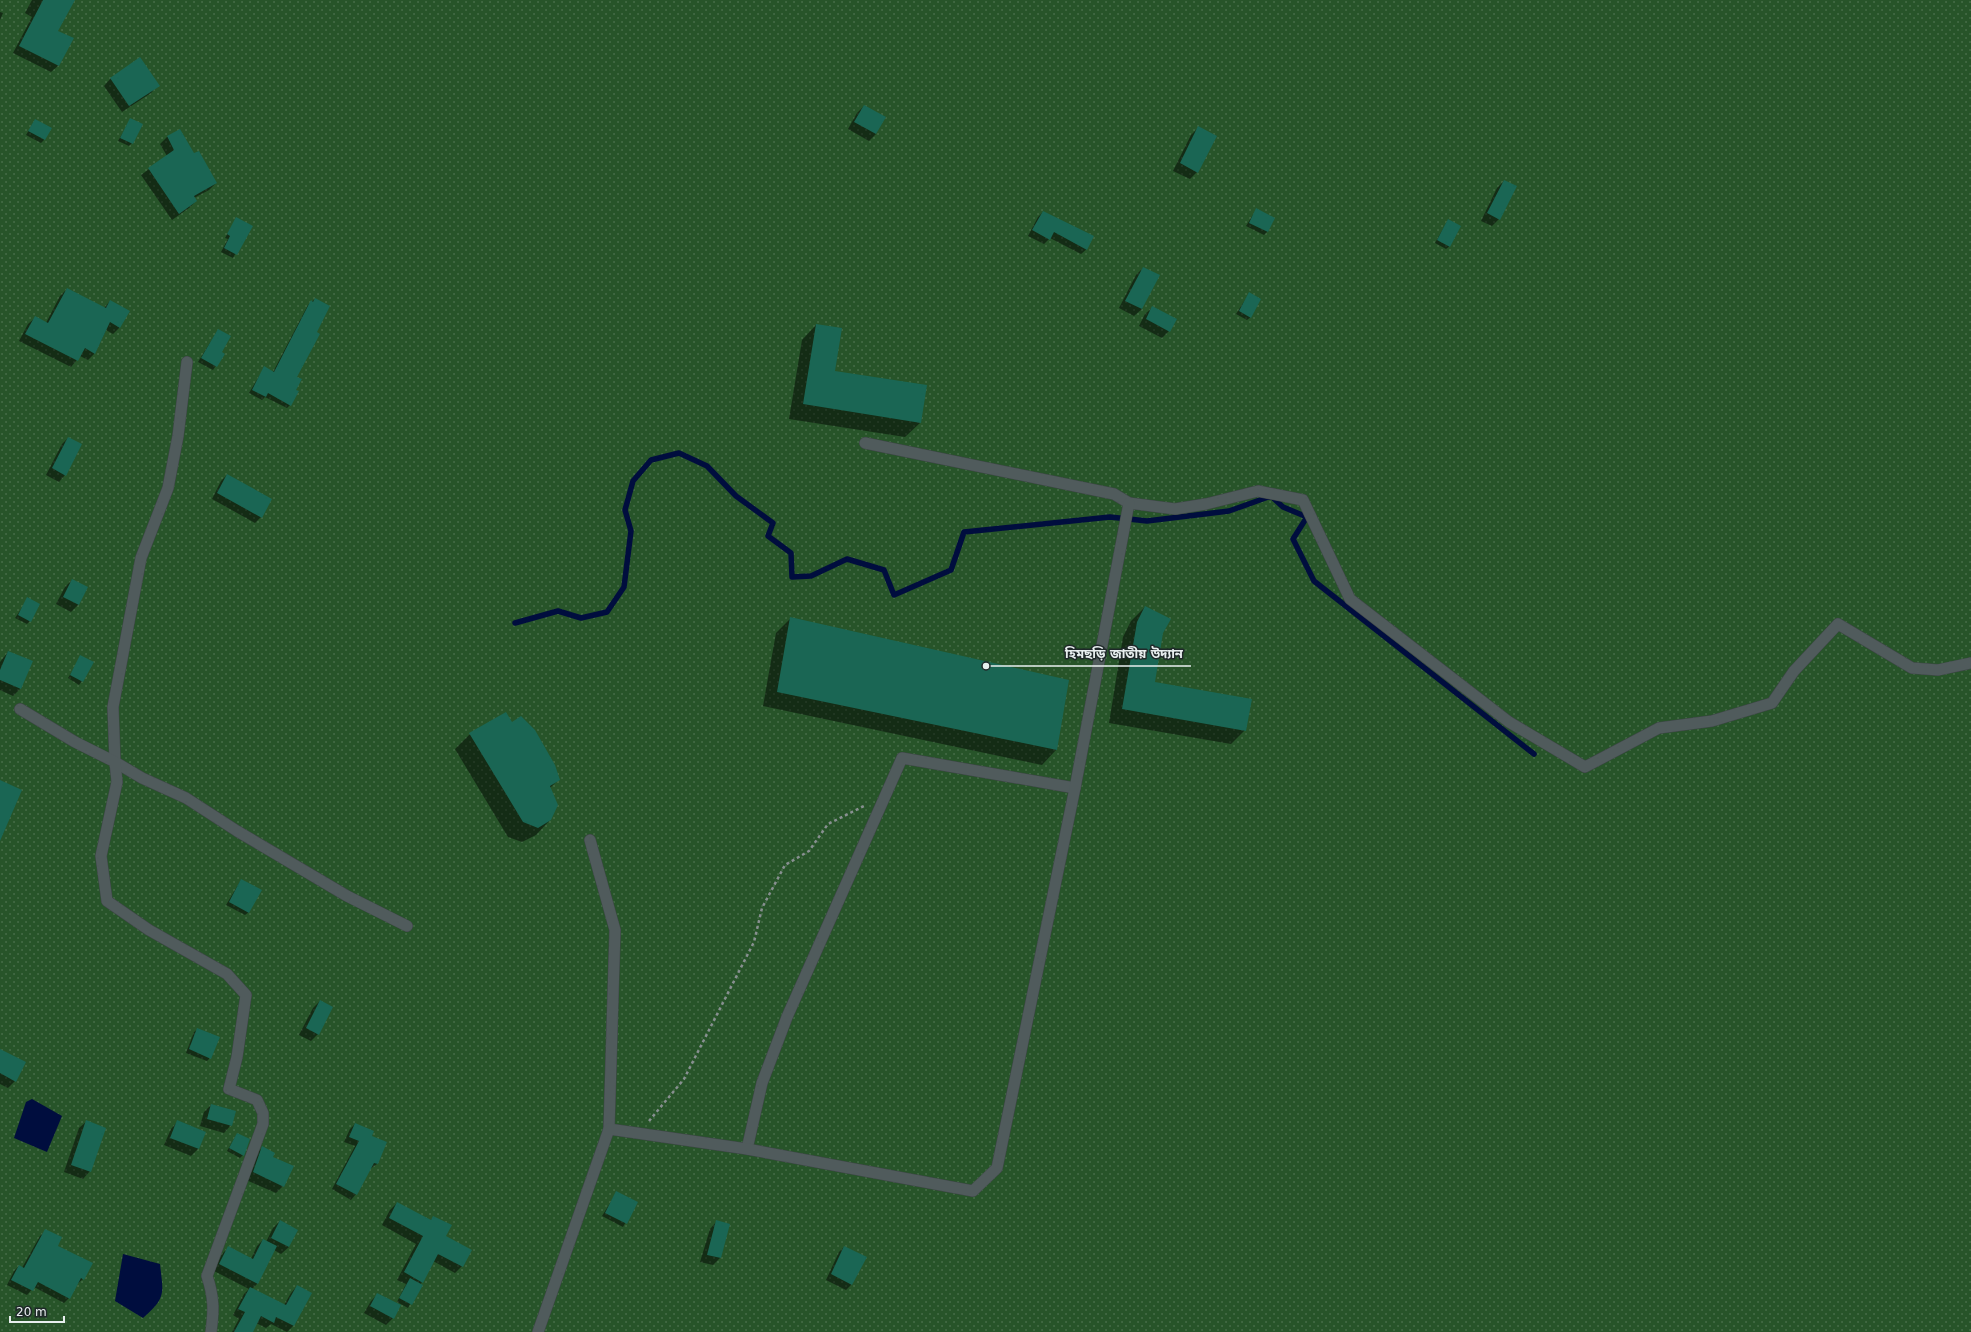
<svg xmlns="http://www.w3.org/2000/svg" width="1971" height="1332" viewBox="0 0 1971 1332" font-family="'DejaVu Sans','Noto Sans Bengali',sans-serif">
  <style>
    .park { fill: url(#park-dots) }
    .water { fill: #000d3e }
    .shadow { fill: #0007 }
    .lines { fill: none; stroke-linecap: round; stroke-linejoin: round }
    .stream { stroke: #000d3e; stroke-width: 5.5 }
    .building { fill: #1a6654 }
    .minor-casing { stroke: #3e4647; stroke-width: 12 }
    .path { stroke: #889091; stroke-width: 2.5; stroke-dasharray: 3 3; stroke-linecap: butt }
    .minor { stroke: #505b5c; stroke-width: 11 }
    .leader { fill: none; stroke: #e8efef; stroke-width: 1.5 }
    .callout-dot { fill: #e8efef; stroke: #1f2829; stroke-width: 1.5 }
    .callout-label { font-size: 13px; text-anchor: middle; font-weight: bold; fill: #e8efef; stroke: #1f2829; stroke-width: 3; stroke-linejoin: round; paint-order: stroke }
  </style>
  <defs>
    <pattern id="park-dots" width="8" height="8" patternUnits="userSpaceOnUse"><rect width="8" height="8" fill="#275429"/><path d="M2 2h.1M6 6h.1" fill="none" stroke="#466d48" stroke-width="1.8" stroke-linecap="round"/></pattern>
  </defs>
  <rect width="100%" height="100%" fill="#1f2829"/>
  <!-- park -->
  <rect class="park" x="0" y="0" width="1971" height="1332"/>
  <!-- water -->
  <g class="water">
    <path d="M32 1099 62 1116 47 1152 14 1138 26 1102Z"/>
    <path d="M123 1254 160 1264C163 1293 167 1297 143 1318L115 1301Z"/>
  </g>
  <!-- shadow -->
  <g class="shadow">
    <path d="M32 0H73L57 31 59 65 51 72 13 53 32 17 25 13Z"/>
    <path d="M0 12 3 13 0 20Z"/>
    <path d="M111 78 158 85 151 93 122 112 104 86Z"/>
    <path d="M864 106 876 134 869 141 848 129 857 113Z"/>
    <path d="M131 119 132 143 129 146 118 141Z"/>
    <path d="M35 120 44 140 41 143 26 135Z"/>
    <path d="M1198 128 1197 172 1190 179 1173 171 1191 135Z"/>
    <path d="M180 130 194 154 216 183 209 190 194 198 196 201 189 208 172 220 141 175 167 156 160 144 167 137Z"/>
    <path d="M1504 181 1499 219 1492 226 1481 221 1497 188Z"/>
    <path d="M1256 210 1268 231 1264 235 1246 226Z"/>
    <path d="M1043 212 1087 249 1081 254 1050 238 1044 244 1028 236 1038 217Z"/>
    <path d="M236 219 251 226 233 258 221 252 228 239 225 238Z"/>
    <path d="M1448 220 1450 246 1446 249 1435 243Z"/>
    <path d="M1143 268 1142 309 1134 316 1119 308 1136 275Z"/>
    <path d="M67 289 104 308 110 301 120 327 113 334 106 330 95 353 88 360 80 356 71 367 19 341 28 324 35 318 46 323 60 296Z"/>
    <path d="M1249 294 1251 317 1247 320 1236 314Z"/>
    <path d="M315 299V332L296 377 295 390 290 405 287 408 265 397 262 400 249 393 264 368 273 372 308 305Z"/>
    <path d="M1153 307 1169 331 1162 338 1139 326 1145 314Z"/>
    <path d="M816 325 834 372 920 423 905 437 789 419 802 340Z"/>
    <path d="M218 330 221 353 224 354 213 370 198 362Z"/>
    <path d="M68 438 65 475 59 482 46 475 62 444Z"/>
    <path d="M227 475 261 517 255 523 212 499 221 481Z"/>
    <path d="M72 580 87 588 78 605 71 612 56 604 65 587Z"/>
    <path d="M28 599 30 621 27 624 15 618Z"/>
    <path d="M1145 607 1162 632 1154 683 1245 730 1231 744 1109 723 1123 637 1131 621Z"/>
    <path d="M791 618 1068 681 1056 750 1042 765 763 706 776 633Z"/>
    <path d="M8 652 20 689 13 696 0 690V662Z"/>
    <path d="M81 657 82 681 79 685 68 678Z"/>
    <path d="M512 723 558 780 550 788V820L536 835 522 842 508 837 455 749 470 734Z"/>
    <path d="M241 880 249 912 245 915 226 905Z"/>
    <path d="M320 1001 318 1034 311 1041 299 1035 313 1008Z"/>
    <path d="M198 1029 210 1058 207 1061 186 1053 194 1032Z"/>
    <path d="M0 1054 15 1081 8 1088 0 1084Z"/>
    <path d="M211 1105 231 1125 224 1133 200 1126 204 1112Z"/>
    <path d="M87 1121 90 1171 83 1179 64 1172 79 1128Z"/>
    <path d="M178 1121 205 1132 198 1149 191 1156 164 1145 171 1129Z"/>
    <path d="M355 1124 371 1137 386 1142 377 1164 370 1169 356 1194 351 1200 332 1189 355 1146 344 1142 350 1129Z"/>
    <path d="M237 1134 243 1155 240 1158 227 1151Z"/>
    <path d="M263 1147 271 1157 283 1186 276 1193 246 1180 256 1154Z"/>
    <path d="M617 1192 637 1202 623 1227 602 1216Z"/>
    <path d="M397 1203 430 1221 434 1217 462 1266 455 1273 433 1261 408 1308 397 1302 406 1284 397 1280 416 1244 382 1225 390 1210Z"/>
    <path d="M280 1221 289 1247 281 1254 274 1250 257 1284 252 1289 284 1305 291 1293 297 1286 310 1293 293 1326 287 1332 271 1324 266 1328 256 1323 252 1332H232L239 1319 233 1315 244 1294 249 1289 214 1271 222 1254 228 1248 251 1259 257 1246 263 1240 266 1242 273 1228Z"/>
    <path d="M717 1221 729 1225 720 1258 713 1265 700 1262 710 1229Z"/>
    <path d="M45 1231 83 1279 77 1284 69 1298 64 1303 34 1287 27 1295 7 1285 14 1271 19 1266 22 1268 40 1236Z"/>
    <path d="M844 1247 865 1258 851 1285 846 1290 826 1280 839 1252Z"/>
    <path d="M378 1294 393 1318 386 1325 364 1313 371 1301Z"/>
  </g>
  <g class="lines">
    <!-- stream -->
    <path class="stream" d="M515 623 558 611 581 618 607 612 624 587 631 531 625 510 633 481 651 460 679 453 707 466 736 496 773 523 768 536 791 553 792 577 811 576 847 559 884 570 894 595 951 570 964 532 1110 517 1147 521 1229 511 1271 496 1283 507 1307 517 1293 539 1314 581 1534 754"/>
  </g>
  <!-- building -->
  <g class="building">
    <path d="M43 0H75L58 31 74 38 59 66 19 46Z"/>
    <path d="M140 57 160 86 129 106 110 78Z"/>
    <path d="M864 105 886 117 876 134 854 122Z"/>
    <path d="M130 118 143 124 133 144 120 138Z"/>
    <path d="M35 119 52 128 45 140 28 131Z"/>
    <path d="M1198 126 1217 136 1198 173 1180 163Z"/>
    <path d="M180 129 194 153 199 151 217 183 194 196 197 201 179 214 148 168 174 150 167 136Z"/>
    <path d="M1504 180 1517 186 1500 220 1487 213Z"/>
    <path d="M1256 208 1275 218 1268 232 1249 223Z"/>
    <path d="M1043 211 1094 236 1087 250 1054 232 1050 240 1032 230Z"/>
    <path d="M236 217 253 226 237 255 224 248 230 236 227 234Z"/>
    <path d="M1448 219 1461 226 1450 247 1437 240Z"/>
    <path d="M1143 267 1160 275 1142 309 1125 301Z"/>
    <path d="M67 288 106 308 110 300 130 311 120 328 110 322 95 354 85 348 78 361 25 334 35 316 48 323Z"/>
    <path d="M1249 292 1261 299 1251 318 1239 311Z"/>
    <path d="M315 298 330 306 317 332 320 334 297 377 302 379 296 390 299 391 291 406 268 393 266 397 252 390 264 366 274 372 311 300 313 302Z"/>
    <path d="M1152 306 1177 319 1170 332 1146 319Z"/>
    <path d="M816 324 842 328 835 371 927 385 921 423 803 404Z"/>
    <path d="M218 329 231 336 222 352 225 354 217 367 201 358Z"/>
    <path d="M68 437 82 444 66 476 52 468Z"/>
    <path d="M227 474 272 499 262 518 217 493Z"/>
    <path d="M72 579 88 587 79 605 63 597Z"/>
    <path d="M27 597 40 604 31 622 18 615Z"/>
    <path d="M1145 606 1171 619 1163 633 1155 682 1252 699 1246 731 1122 709 1137 622Z"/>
    <path d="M790 617 1069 680 1057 750 777 692Z"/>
    <path d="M8 651 33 661 21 689 0 680V670Z"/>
    <path d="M80 655 94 662 83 682 70 675Z"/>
    <path d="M506 712 512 722 521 716 535 730 555 765 560 780 550 786 558 805 551 820 538 828 523 822 469 733Z"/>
    <path d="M0 780 22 790 0 841Z"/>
    <path d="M241 879 262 890 249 913 229 902Z"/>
    <path d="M320 1000 333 1007 319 1035 306 1028Z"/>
    <path d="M197 1028 220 1037 211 1059 189 1049Z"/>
    <path d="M0 1049 26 1062 16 1082 0 1073Z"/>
    <path d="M211 1104 236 1111 232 1126 207 1119Z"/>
    <path d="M86 1120 106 1128 91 1172 71 1165Z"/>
    <path d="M177 1120 206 1132 199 1149 170 1138Z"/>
    <path d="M355 1123 374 1131 372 1136 387 1142 378 1164 374 1163 357 1195 336 1184 359 1141 349 1137Z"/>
    <path d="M237 1133 250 1139 244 1156 229 1148Z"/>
    <path d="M262 1146 275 1153 273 1157 294 1166 284 1187 253 1172Z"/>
    <path d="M616 1191 638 1202 627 1224 605 1213Z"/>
    <path d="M397 1202 431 1220 433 1216 452 1225 446 1236 472 1250 463 1267 438 1254 423 1283 404 1272 423 1236 389 1218Z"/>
    <path d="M280 1220 298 1230 289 1247 271 1238Z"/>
    <path d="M716 1220 730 1224 721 1258 707 1255Z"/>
    <path d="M45 1229 62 1237 58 1246 93 1263 84 1280 81 1278 70 1299 38 1282 33 1291 11 1280 19 1265 24 1268Z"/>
    <path d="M263 1239 277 1246 258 1284 219 1264 228 1246 253 1259Z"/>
    <path d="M844 1246 867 1257 852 1285 831 1274Z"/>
    <path d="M410 1278 423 1285 412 1305 399 1298Z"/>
    <path d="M297 1285 312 1293 294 1326 276 1317 274 1323 261 1316 253 1332H234L245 1312 238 1309 250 1287 286 1305Z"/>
    <path d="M377 1293 401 1305 394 1319 370 1306Z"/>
  </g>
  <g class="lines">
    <defs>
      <g id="minor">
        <path d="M187 362 178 436 168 488 141 558 113 707 115 762 142 778 186 798 237 831 347 896 407 926"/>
        <path d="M865 443 1114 494 1129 503 1175 509 1206 504 1258 491 1303 500 1350 599 1509 722 1585 767 1659 728 1712 721 1772 703 1794 671 1838 624 1912 668 1938 670 1971 663"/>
        <path d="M20 709 75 742 115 762 117 782 101 856 107 901 149 930 227 974 246 995 237 1057 229 1089 257 1100 263 1113V1124L207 1276C214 1297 214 1310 211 1332"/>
        <path d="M590 840 615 930 609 1129"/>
        <path d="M747 1149 762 1083 787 1017 902 758 1075 788"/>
        <path d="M538 1332 609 1129 747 1149 973 1191 997 1168 1075 788 1129 503"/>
      </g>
    </defs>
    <!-- minor casing -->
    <use href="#minor" class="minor-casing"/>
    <!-- path -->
    <path class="path" d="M649 1121 684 1079 754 942 762 908 785 865 809 851 828 824 864 806"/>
    <!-- minor -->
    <use href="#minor" class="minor"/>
  </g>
  <!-- callouts -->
  <path class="leader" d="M986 666L1057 666H1191"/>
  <circle class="callout-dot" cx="986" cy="666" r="4"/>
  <g class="callout-label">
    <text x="1124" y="658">হিমছড়ি জাতীয় উদ্যান</text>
  </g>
  <!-- scale -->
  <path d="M10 1316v6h54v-6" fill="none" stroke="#e8efef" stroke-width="2"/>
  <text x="16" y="1316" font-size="12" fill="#e8efef" stroke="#1f2829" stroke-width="3" paint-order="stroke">20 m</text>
</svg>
